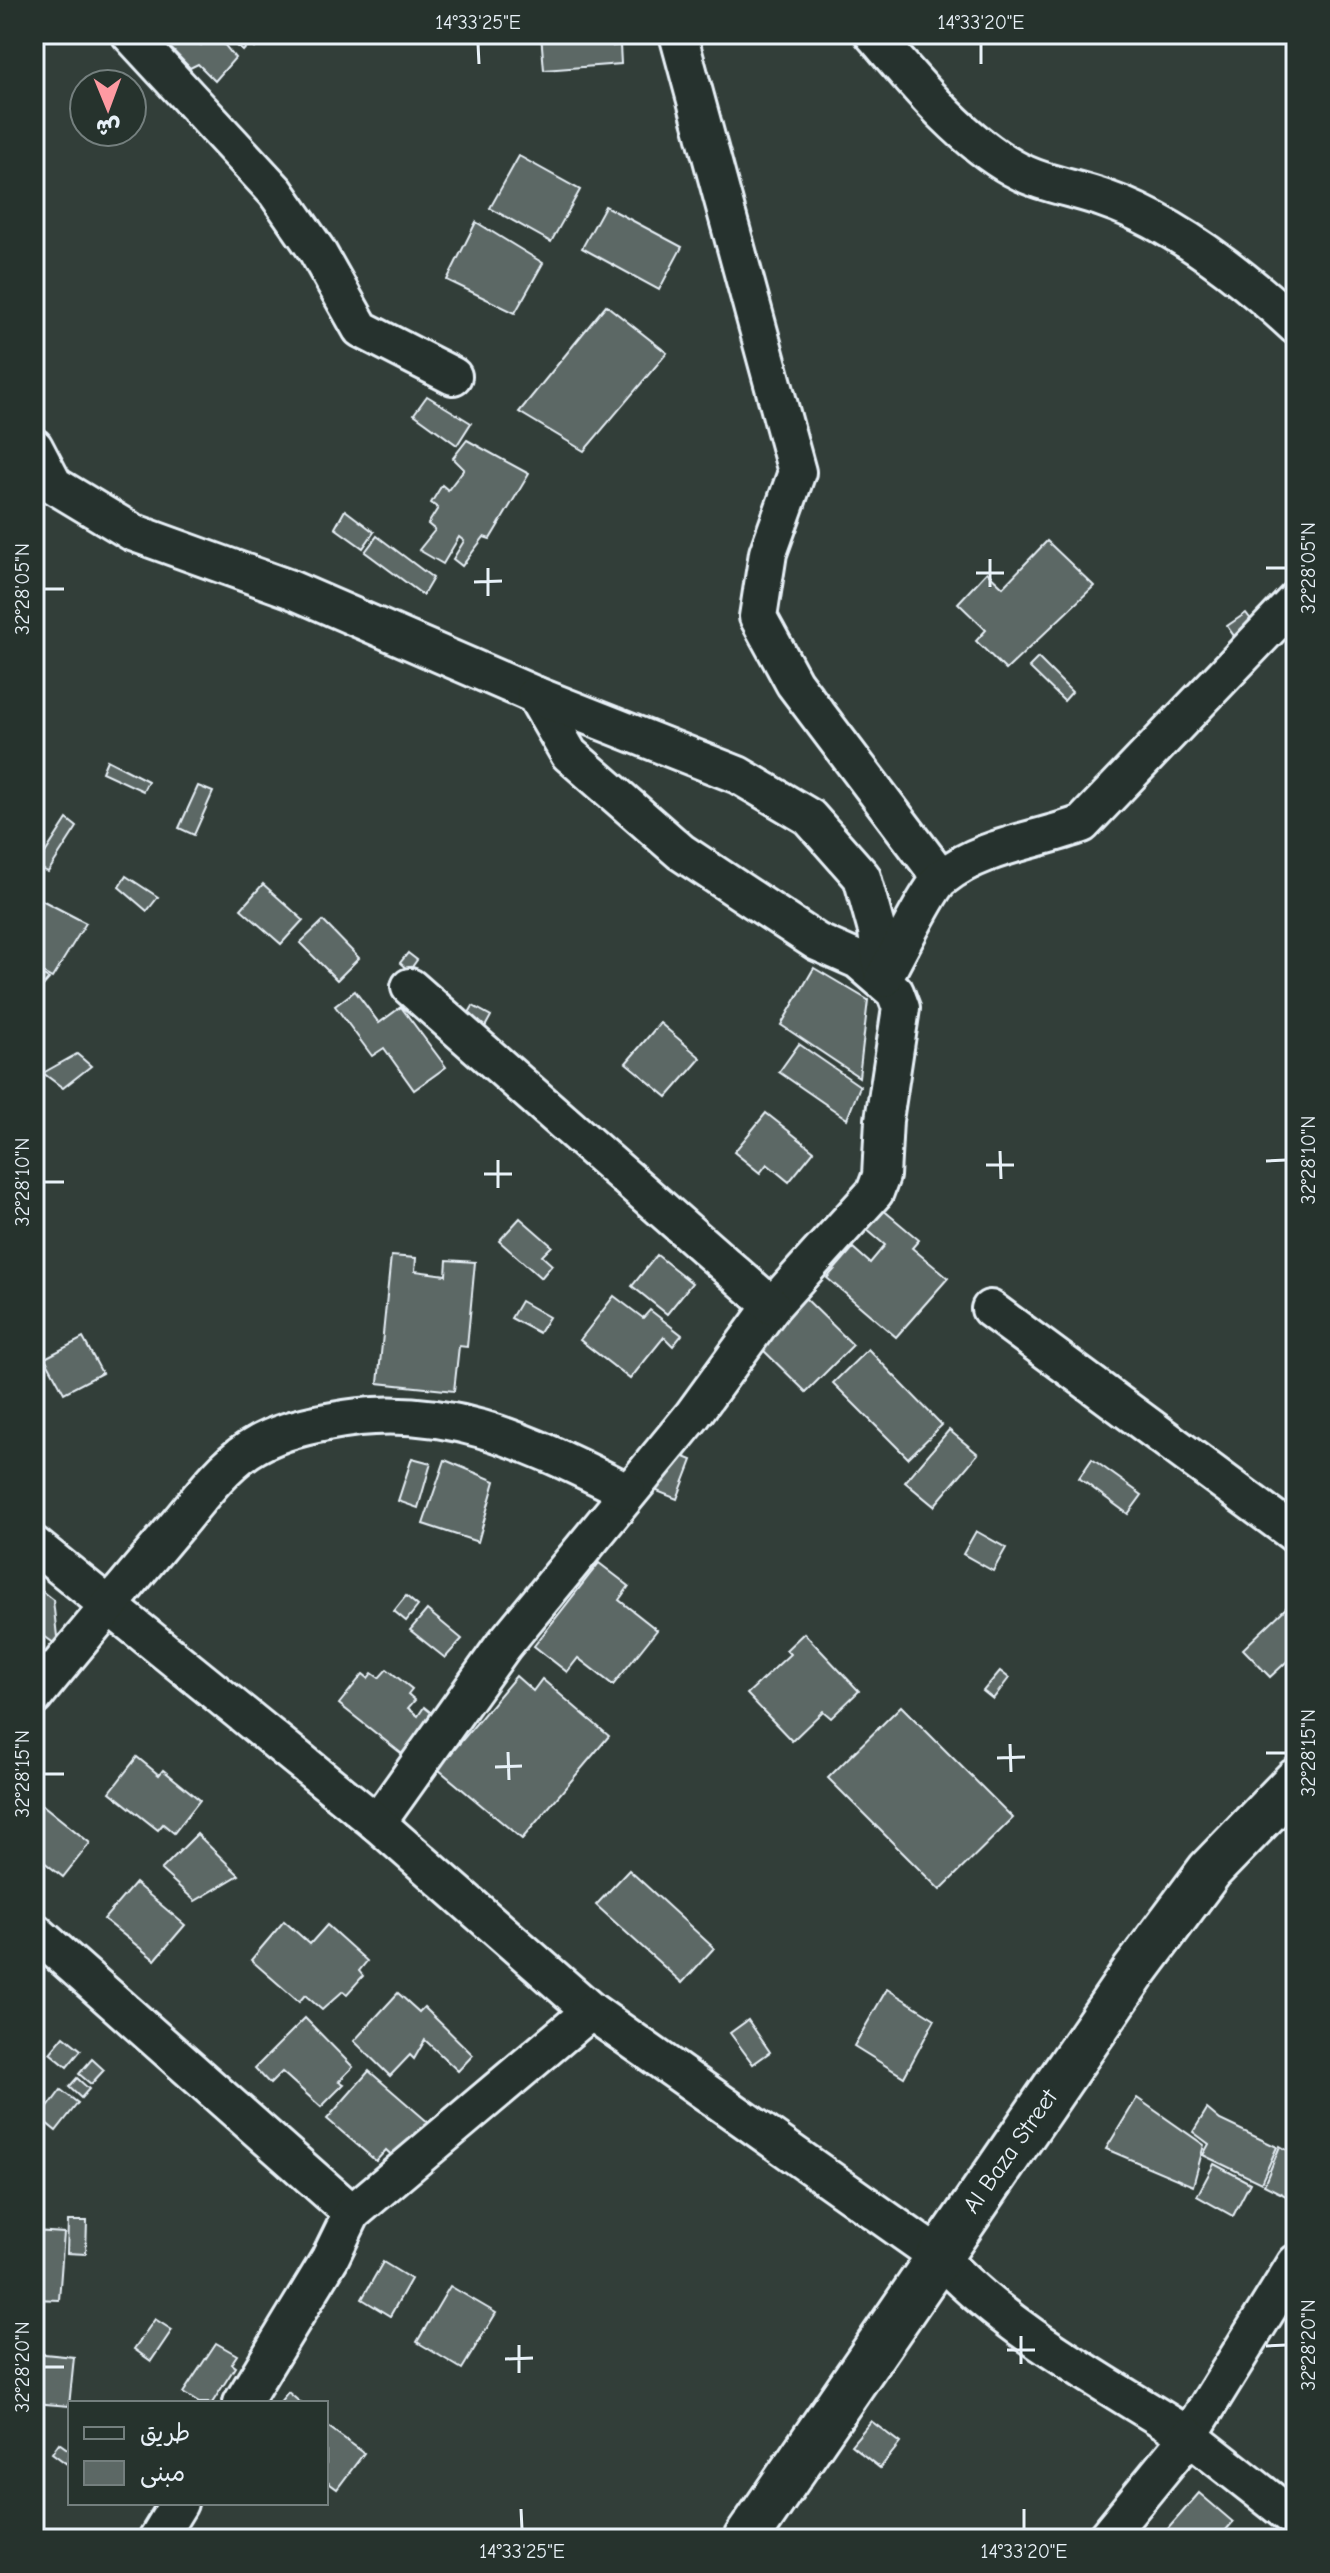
<svg xmlns="http://www.w3.org/2000/svg" width="1330" height="2573" viewBox="0 0 1330 2573" font-family="'Comic Neue','Playpen Sans Arabic',sans-serif">
  <style>
    .building { fill: #5c6865; stroke: #e8f1f8; stroke-width: 2 }
    .lines { fill: none; stroke-linecap: round; stroke-linejoin: round }
    .minor-casing { stroke: #e8f1f8; stroke-width: 42 }
    .major-casing { stroke: #e8f1f8; stroke-width: 50 }
    .minor { stroke: #26332d; stroke-width: 36 }
    .major { stroke: #26332d; stroke-width: 44 }
    .ticks { fill: none; stroke: #e8f1f8; stroke-width: 3 }
    .labels { text-anchor: middle; stroke-width: 7; stroke-linejoin: round; paint-order: stroke }
    .street-label { font-size: 24px; fill: #e8f1f8; stroke: #26332d }
    .neatline { fill: none; stroke: #e8f1f8; stroke-width: 3 }
    .ticks-label { font-size: 20px; text-anchor: middle; fill: #e8f1f8 }
  </style>
  <rect width="100%" height="100%" fill="#323e39"/>
  <filter id="ink" filterUnits="userSpaceOnUse"><feTurbulence type="fractalNoise" baseFrequency=".0125" numOctaves="2"/><feDisplacementMap in="SourceGraphic" scale="16" xChannelSelector="R" yChannelSelector="G"/><feConvolveMatrix kernelMatrix="1 2 1 2 8 2 1 2 1" color-interpolation-filters="sRGB"/></filter>
  <g filter="url(#ink)">
    <!-- building -->
    <g class="building">
      <path d="M168 34H188L201 45 213 34H260L264 38 255 48 250 43 243 51 223 34 220 39 235 58 215 81 198 64 190 68 162 39Z"/>
      <path d="M541 34H612L613 46 620 45 621 64 544 70Z"/>
      <path d="M519 156 580 190 551 242 490 208Z"/>
      <path d="M605 206 682 247 659 290 582 248Z"/>
      <path d="M476 222 543 263 515 313 447 280Z"/>
      <path d="M606 305 667 353 584 451 519 412Z"/>
      <path d="M427 396 471 423 457 445 414 414Z"/>
      <path d="M467 440 529 474 490 539 484 537 462 566 453 559 464 541 459 537 443 564 419 550 435 530 428 524 438 508 431 503 442 485 448 490 464 469 453 458Z"/>
      <path d="M345 510 374 532 363 548 335 528Z"/>
      <path d="M377 536 433 578 423 595 365 552Z"/>
      <path d="M1047 541 1094 586 1006 670 976 641 986 630 958 603 987 572 1003 587Z"/>
      <path d="M1246 613 1258 629 1239 643 1227 626Z"/>
      <path d="M1038 658 1072 692 1064 701 1029 667Z"/>
      <path d="M107 760 148 781 143 791 102 772Z"/>
      <path d="M198 786 213 792 194 835 179 828Z"/>
      <path d="M67 819 77 827 48 872 36 867Z"/>
      <path d="M126 876 158 897 147 911 119 887Z"/>
      <path d="M263 884 303 920 281 944 241 909Z"/>
      <path d="M34 896 86 923 52 978 34 968Z"/>
      <path d="M323 921 359 958 337 980 300 943Z"/>
      <path d="M408 953 417 960 409 971 400 963Z"/>
      <path d="M814 968 868 1000 859 1077 781 1025Z"/>
      <path d="M34 971 49 979 34 996Z"/>
      <path d="M355 991 379 1023 401 1007 446 1067 414 1090 384 1048 372 1056 335 1006Z"/>
      <path d="M473 1006 491 1016 479 1038 460 1028Z"/>
      <path d="M660 1023 701 1058 667 1097 626 1063Z"/>
      <path d="M799 1044 860 1086 847 1119 779 1072Z"/>
      <path d="M77 1054 91 1066 63 1088 43 1073Z"/>
      <path d="M766 1113 814 1151 789 1182 767 1164 760 1173 734 1152Z"/>
      <path d="M875 1203 919 1240 912 1248 948 1278 896 1337 827 1278 853 1248 870 1263 885 1245 859 1223Z"/>
      <path d="M520 1218 552 1246 542 1256 552 1265 541 1278 499 1241Z"/>
      <path d="M657 1255 692 1283 667 1314 632 1286Z"/>
      <path d="M391 1256 416 1258 415 1271 446 1275 447 1260 475 1262 467 1347 459 1346 454 1391 378 1383Z"/>
      <path d="M800 1293 853 1345 806 1392 753 1340Z"/>
      <path d="M614 1296 643 1318 650 1310 682 1335 673 1346 664 1337 630 1379 580 1340Z"/>
      <path d="M521 1301 549 1317 539 1333 511 1318Z"/>
      <path d="M83 1338 102 1373 64 1393 45 1358Z"/>
      <path d="M868 1349 942 1425 908 1458 833 1383Z"/>
      <path d="M949 1430 978 1454 934 1506 905 1482Z"/>
      <path d="M667 1450 692 1460 677 1499 652 1489Z"/>
      <path d="M412 1458 431 1463 418 1508 398 1501Z"/>
      <path d="M1092 1459 1142 1495 1128 1514 1079 1478Z"/>
      <path d="M445 1460 495 1481 478 1542 423 1524Z"/>
      <path d="M976 1531 1006 1548 993 1571 963 1554Z"/>
      <path d="M599 1563 629 1586 619 1600 657 1630 613 1685 578 1658 567 1672 534 1646Z"/>
      <path d="M34 1585 53 1600 58 1646 34 1629Z"/>
      <path d="M406 1596 418 1606 406 1621 394 1611Z"/>
      <path d="M1288 1606 1296 1615V1653L1270 1677 1243 1649Z"/>
      <path d="M427 1610 462 1639 445 1658 410 1630Z"/>
      <path d="M804 1633 859 1691 831 1718 823 1711 792 1741 747 1694 790 1654 786 1650Z"/>
      <path d="M387 1669 412 1689 408 1694 415 1700 408 1708 418 1716 424 1707 434 1715 411 1761 339 1704 363 1674 368 1678 372 1673 379 1678Z"/>
      <path d="M1000 1671 1009 1678 993 1699 983 1691Z"/>
      <path d="M516 1676 533 1691 542 1679 609 1736 522 1839 438 1769Z"/>
      <path d="M901 1706 1013 1818 940 1890 828 1778Z"/>
      <path d="M137 1757 159 1775 163 1770 200 1800 174 1833 163 1824 158 1830 110 1792Z"/>
      <path d="M34 1798 90 1843 63 1877 34 1854Z"/>
      <path d="M197 1834 239 1875 195 1901 161 1870Z"/>
      <path d="M629 1870 714 1948 682 1983 596 1905Z"/>
      <path d="M135 1883 185 1925 155 1960 104 1919Z"/>
      <path d="M284 1921 310 1944 327 1925 367 1961 359 1971 363 1976 347 1994 343 1991 322 2010 305 1995 299 2002 251 1960Z"/>
      <path d="M887 1989 935 2019 904 2077 854 2046Z"/>
      <path d="M398 1993 419 2012 424 2007 473 2055 458 2071 425 2040 414 2059 410 2055 390 2076 354 2041Z"/>
      <path d="M305 2018 353 2067 339 2081 344 2084 321 2107 282 2072 270 2084 255 2068Z"/>
      <path d="M748 2020 770 2052 753 2064 730 2033Z"/>
      <path d="M64 2036 81 2050 67 2067 50 2053Z"/>
      <path d="M92 2059 104 2070 91 2084 79 2074Z"/>
      <path d="M369 2071 429 2123 397 2160 386 2150 376 2161 327 2119Z"/>
      <path d="M77 2078 89 2089 81 2098 69 2087Z"/>
      <path d="M61 2090 78 2103 56 2131 40 2118Z"/>
      <path d="M1137 2098 1204 2145 1193 2186 1106 2149Z"/>
      <path d="M1207 2109 1220 2120 1277 2147 1261 2183 1203 2155 1209 2144 1193 2132Z"/>
      <path d="M1280 2146 1296 2155V2201L1264 2185Z"/>
      <path d="M1214 2164 1250 2183 1233 2216 1197 2196Z"/>
      <path d="M68 2221H87L86 2254 67 2253Z"/>
      <path d="M34 2231 64 2233 59 2300 34 2299Z"/>
      <path d="M383 2262 411 2279 390 2316 362 2299Z"/>
      <path d="M450 2286 496 2313 462 2369 417 2342Z"/>
      <path d="M155 2319 172 2330 151 2361 134 2349Z"/>
      <path d="M216 2343 237 2355 231 2364 235 2367 212 2403H199L183 2393Z"/>
      <path d="M34 2353 74 2357 69 2406 34 2403Z"/>
      <path d="M288 2392 301 2403H279Z"/>
      <path d="M871 2421 900 2443 880 2468 851 2445Z"/>
      <path d="M326 2425 364 2453 337 2489 326 2481Z"/>
      <path d="M59 2443 70 2451 67 2464 52 2453Z"/>
      <path d="M1199 2493 1233 2522 1218 2539H1159Z"/>
    </g>
    <g class="lines">
      <defs>
        <g id="minor">
          <path d="M130 34 276 192 317 251 361 329 453 376"/>
          <path d="M678 34 797 472 768 553 758 617 794 683 941 878"/>
          <path d="M873 34C913 80 959 138 1013 168 1041 184 1075 188 1105 199 1175 223 1242 276 1296 326"/>
          <path d="M34 447 54 485 132 532 290 589 535 695 569 754 681 852 817 942 858 960 895 992 901 1008 884 1120 881 1176 875 1192 772 1306 692 1416 503 1646 377 1823"/>
          <path d="M535 695 738 775 809 817 862 877 877 931 883 979"/>
          <path d="M883 979C894 960 930 886 943 877 981 846 1037 841 1082 824L1296 600"/>
          <path d="M410 987 772 1306"/>
          <path d="M990 1309 1296 1535"/>
          <path d="M34 1545 377 1823 591 2011 938 2256C1007 2331 1104 2382 1189 2436L1296 2263"/>
          <path d="M34 1697C81 1639 129 1582 177 1525 198 1500 221 1468 248 1450 272 1434 299 1427 327 1422 440 1398 528 1442 627 1491"/>
          <path d="M34 1931 352 2213"/>
          <path d="M242 2403 330 2258 352 2213 591 2011"/>
          <path d="M157 2539 179 2503"/>
          <path d="M1105 2539 1189 2436 1296 2520"/>
        </g>
        <path id="major" d="M746 2539 1134 1972 1210 1870 1296 1781"/>
      </defs>
      <!-- minor casing -->
      <use href="#minor" class="minor-casing"/>
      <!-- major casing -->
      <use href="#major" class="major-casing"/>
      <!-- minor -->
      <use href="#minor" class="minor"/>
      <!-- major -->
      <use href="#major" class="major"/>
    </g>
  </g>
  <!-- ticks -->
  <path class="ticks" d="M478 44 479 64M981 44V64M990 559V587M488 568V596M1266 568H1286M976 573H1004M474 582 502 581M44 589H64M1000 1151 1001 1179M498 1160V1188M1266 1161 1286 1160M986 1165H1014M484 1174H512M44 1182H64M1010 1744 1011 1772M508 1752 509 1780M1266 1753H1286M997 1758 1025 1757M495 1767 522 1766M44 1774H64M1021 2336V2364M519 2345V2373M1266 2346 1286 2345M1007 2350H1035M505 2359 533 2358M44 2367H64M521 2509 522 2529M1024 2509V2529"/>
  <g class="labels">
    <!-- street labels -->
    <g class="street-label">
      <text transform="translate(1010 2151) rotate(-55)" y="8">Al Baza Street</text>
    </g>
  </g>
  <!-- margin -->
  <rect width="1330" height="2573" fill="none" stroke="#26332d" stroke-width="88"/>
  <!-- legend -->
  <rect x="68" y="2401" width="260" height="104" fill="#26332d" stroke="#747f7e" stroke-width="2"/>
  <rect x="84" y="2427" width="40" height="12" fill="#26332d" stroke="#747f7e" stroke-width="2"/>
  <text x="140" y="2441" font-size="24" fill="#e8f1f8">طريق</text>
  <rect x="84" y="2461" width="40" height="24" fill="#5c6865" stroke="#747f7e" stroke-width="2"/>
  <text x="140" y="2481" font-size="24" fill="#e8f1f8">مبنى</text>
  <!-- north arrow -->
  <g transform="translate(108 108) rotate(179)"><circle r="38" fill="#26332d" stroke="#747f7e" stroke-width="2"/>
  <path d="M0-6L14 30L0 20L-14 30Z" fill="#ff9aa2"/>
  <text y="-12" font-size="22" font-weight="bold" text-anchor="middle" fill="#e8f1f8">ش</text>
  </g>
  <rect x="44" y="44" width="1242" height="2485" class="neatline"/>
  <g class="ticks-label">
    <text x="478" y="29">14°33'25"E</text>
    <text x="981" y="29">14°33'20"E</text>
    <text transform="translate(1308 568) rotate(-90)" y="7">32°28'05"N</text>
    <text transform="translate(22 589) rotate(-90)" y="7">32°28'05"N</text>
    <text transform="translate(1308 1160) rotate(-90)" y="7">32°28'10"N</text>
    <text transform="translate(22 1182) rotate(-90)" y="7">32°28'10"N</text>
    <text transform="translate(1308 1753) rotate(-90)" y="7">32°28'15"N</text>
    <text transform="translate(22 1774) rotate(-90)" y="7">32°28'15"N</text>
    <text transform="translate(1308 2345) rotate(-90)" y="7">32°28'20"N</text>
    <text transform="translate(22 2367) rotate(-90)" y="7">32°28'20"N</text>
    <text x="522" y="2558">14°33'25"E</text>
    <text x="1024" y="2558">14°33'20"E</text>
  </g>
</svg>
